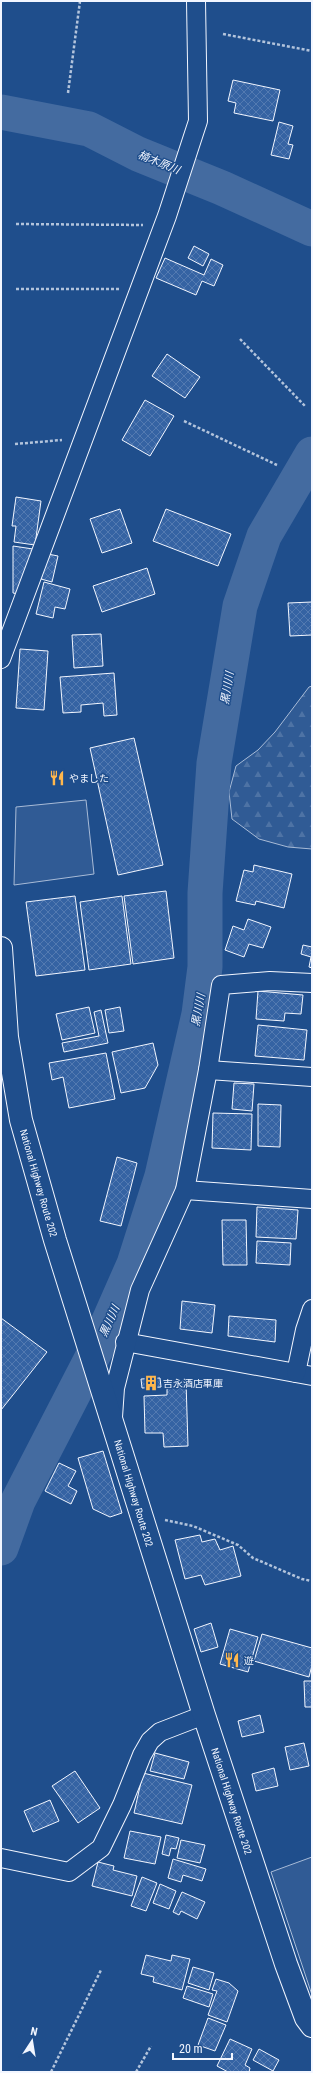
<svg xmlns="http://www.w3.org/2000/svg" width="313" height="2073" viewBox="0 0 313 2073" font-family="'Roboto Condensed','Noto Sans JP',sans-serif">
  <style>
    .forest { fill: url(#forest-firs); stroke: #a8bbd7 }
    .pitch { fill: #305b95; stroke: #a8bbd7 }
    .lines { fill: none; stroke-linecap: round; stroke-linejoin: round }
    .river { stroke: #446ba0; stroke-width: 35 }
    .building { fill: url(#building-cross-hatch); stroke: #f2f6ff }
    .minor-casing { stroke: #f2f6ff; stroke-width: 20 }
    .trunk-casing { stroke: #f2f6ff; stroke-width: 24 }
    .path { stroke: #b3c4dc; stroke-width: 2.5; stroke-dasharray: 3 2; stroke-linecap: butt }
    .minor { stroke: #1f4e8c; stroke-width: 18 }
    .trunk { stroke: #1f4e8c; stroke-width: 22 }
    .labels { text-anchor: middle; stroke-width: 3; stroke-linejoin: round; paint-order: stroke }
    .poi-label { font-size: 10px; fill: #f2f6ff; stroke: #1f4e8c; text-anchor: start }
    .street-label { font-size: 10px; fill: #f2f6ff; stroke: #1f4e8c }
    .water-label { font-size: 11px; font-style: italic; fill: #f2f6ff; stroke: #1f4e8c }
  </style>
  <defs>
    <pattern id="forest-firs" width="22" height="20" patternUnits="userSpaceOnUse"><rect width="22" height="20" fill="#305b95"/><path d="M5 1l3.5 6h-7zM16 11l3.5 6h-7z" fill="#4e73a5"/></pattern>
    <pattern id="building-cross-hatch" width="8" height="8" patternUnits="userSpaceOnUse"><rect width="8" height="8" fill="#3563a3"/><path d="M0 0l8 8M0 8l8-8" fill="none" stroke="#537ab1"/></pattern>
  </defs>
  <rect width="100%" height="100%" fill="#1f4e8c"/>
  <!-- forest -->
  <path class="forest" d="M312 686V849L288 847 259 839 232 819 229 792 236 766 258 750 275 732 309 687Z"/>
  <!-- pitch -->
  <g class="pitch">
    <path d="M86 800 94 874 14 885 16 807Z"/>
    <path d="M312 1857V1995L271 1872Z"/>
  </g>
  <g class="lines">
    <!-- river -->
    <g class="river">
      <path d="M1 112 89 129 138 154 222 188 312 229"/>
      <path d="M1 1548 18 1501 97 1348 134 1264 162 1176 199 1014 205 967V893L214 763 240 606 264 536 312 454"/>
    </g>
  </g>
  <!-- building -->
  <g class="building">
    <path d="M233 80 280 90 273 121 234 113 236 103 228 101Z"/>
    <path d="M279 122 293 126 288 144 293 145 289 159 271 155Z"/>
    <path d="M194 246 209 254 203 266 188 258Z"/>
    <path d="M165 258 204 275 211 259 223 265 214 286 202 281 196 295 156 278Z"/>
    <path d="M167 354 200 377 185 398 152 376Z"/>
    <path d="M145 400 174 416 150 456 122 440Z"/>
    <path d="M16 497 41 501 35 545 14 542 16 526H12Z"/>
    <path d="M120 509 132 543 102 553 90 519Z"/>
    <path d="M166 509 231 534 218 566 153 541Z"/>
    <path d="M13 546 33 549 23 595 13 593Z"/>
    <path d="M48 554 58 556 52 582 41 579Z"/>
    <path d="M147 568 155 594 102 612 93 586Z"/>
    <path d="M44 582 70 589 65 609 55 607 53 618 36 614Z"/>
    <path d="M312 602V635L290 636 288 603Z"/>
    <path d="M101 634 103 666 74 668 72 635Z"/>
    <path d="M20 649 48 651 44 710 16 708Z"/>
    <path d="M114 673 117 715 104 716 103 703 81 705V712L63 713 60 677Z"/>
    <path d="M134 738 163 865 118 875 90 748Z"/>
    <path d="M254 865 292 874 284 908 256 901 255 905 236 901 244 870 253 872Z"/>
    <path d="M166 891 174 958 133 964 124 896Z"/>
    <path d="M75 896 85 970 36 976 26 902Z"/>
    <path d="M122 896 131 964 89 970 80 902Z"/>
    <path d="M248 919 271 927 263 948 249 944 244 957 225 950 233 926 244 930Z"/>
    <path d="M303 945 312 947V968L309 967 311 957 301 954Z"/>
    <path d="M258 991 303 995 301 1014 285 1013 284 1021 256 1019Z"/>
    <path d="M89 1007 95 1033 62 1040 56 1014Z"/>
    <path d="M120 1007 124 1031 109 1033 105 1010Z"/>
    <path d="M101 1010 108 1043 64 1052 62 1043 99 1036 94 1012Z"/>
    <path d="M258 1025 307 1030 304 1060 255 1056Z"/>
    <path d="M153 1043 158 1065 145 1088 121 1093 112 1052Z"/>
    <path d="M106 1053 115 1099 69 1108 63 1077 52 1080 49 1063Z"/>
    <path d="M234 1083 254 1084 252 1111 232 1109Z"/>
    <path d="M258 1104 281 1105 280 1147 258 1146Z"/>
    <path d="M213 1113 252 1114 251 1150 212 1148Z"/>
    <path d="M117 1157 137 1163 121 1226 100 1221Z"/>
    <path d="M257 1207 298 1210 296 1239 256 1237Z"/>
    <path d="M222 1220H246L247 1265H223Z"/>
    <path d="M257 1241 291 1243 290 1265 256 1263Z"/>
    <path d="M182 1301 215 1305 212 1333 180 1329Z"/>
    <path d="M229 1316 276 1320 275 1342 228 1336Z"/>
    <path d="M1 1318 47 1352 1 1410Z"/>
    <path d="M160 1378 161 1387 142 1388 141 1379Z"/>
    <path d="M167 1381H186L188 1446 164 1447 163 1433H145L144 1396 167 1395Z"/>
    <path d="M103 1451 122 1513 110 1517 93 1509 78 1458Z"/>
    <path d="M59 1463 76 1471 68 1486 77 1491 71 1504 45 1491Z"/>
    <path d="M200 1535 202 1542 215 1539 220 1550 233 1546 241 1576 205 1585 201 1575 185 1579 175 1540Z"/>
    <path d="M211 1623 218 1647 201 1652 194 1629Z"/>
    <path d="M230 1629 258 1637 248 1672 220 1664Z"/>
    <path d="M262 1634 312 1648V1665L309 1677 254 1661Z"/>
    <path d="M304 1681H312V1707H305Z"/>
    <path d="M260 1715 264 1732 242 1737 238 1721Z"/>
    <path d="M304 1743 309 1766 290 1770 285 1747Z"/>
    <path d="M155 1753 189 1762 184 1779 150 1771Z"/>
    <path d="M274 1768 278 1786 256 1791 252 1774Z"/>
    <path d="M75 1771 100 1808 78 1823 52 1786Z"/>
    <path d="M143 1773 192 1785 182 1824 134 1813Z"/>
    <path d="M50 1800 59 1821 33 1832 24 1811Z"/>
    <path d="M130 1831 161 1837 155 1864 124 1858Z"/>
    <path d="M166 1835 179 1838 176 1849 171 1848 169 1856 162 1854Z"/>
    <path d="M181 1840 205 1845 200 1863 177 1858Z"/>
    <path d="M173 1859 206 1869 202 1881 183 1875 181 1882 168 1878Z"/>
    <path d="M98 1862 114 1866 113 1870 137 1876 132 1896 92 1886Z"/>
    <path d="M142 1877 157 1883 146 1911 131 1906Z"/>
    <path d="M160 1884 176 1891 169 1909 153 1903Z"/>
    <path d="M182 1892 205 1902 197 1919 181 1911 179 1915 173 1912Z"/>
    <path d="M146 1955 171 1961 172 1955 190 1959 182 1990 153 1982 154 1977 141 1974Z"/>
    <path d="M193 1967 214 1973 209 1990 188 1983Z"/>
    <path d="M216 1979 229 1983 238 1991 227 2022 208 2015 217 1991 212 1990Z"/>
    <path d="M187 1986 213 1994 209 2007 183 1998Z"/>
    <path d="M208 2018 226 2025 215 2051 198 2045Z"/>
    <path d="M230 2039 252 2049 245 2065 250 2068 249 2072H228L217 2066Z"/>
    <path d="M259 2049 279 2060 273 2071 253 2060Z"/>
  </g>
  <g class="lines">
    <defs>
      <g id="minor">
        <path d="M1 659 167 216 198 121 196 1"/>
        <path d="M208 1070 312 1077"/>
        <path d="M185 1190 312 1199"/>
        <path d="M125 1342 312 1376"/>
        <path d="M296 1373 305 1330 312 1309"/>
        <path d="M113 1417 115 1388 140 1290 185 1190 208 1070 221 985 270 981 312 983"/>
        <path d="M1 1858 69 1872 101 1848 122 1805 142 1755 150 1741 160 1732 204 1715"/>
      </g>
      <path id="trunk" d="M1 948 7 1037 21 1120 55 1240 204 1715 286 1964 306 2018 312 2026"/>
    </defs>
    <!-- minor casing -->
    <use href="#minor" class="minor-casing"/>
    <!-- trunk casing -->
    <use href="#trunk" class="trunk-casing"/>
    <!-- path -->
    <g class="path">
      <path d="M223 34 312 51"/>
      <path d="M68 93 80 1"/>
      <path d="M16 224 143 225"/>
      <path d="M16 289H119"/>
      <path d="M240 339 305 406"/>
      <path d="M184 421 277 465"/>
      <path d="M15 444 62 440"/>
      <path d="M165 1520 193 1526 238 1545 253 1558 302 1579 312 1581"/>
      <path d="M51 2072 101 1970"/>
      <path d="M136 2072 151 2046"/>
    </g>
    <!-- minor -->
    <use href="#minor" class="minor"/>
    <!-- trunk -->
    <use href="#trunk" class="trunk"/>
  </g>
  <!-- icons -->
  <defs>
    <symbol id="restaurant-bare" viewBox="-9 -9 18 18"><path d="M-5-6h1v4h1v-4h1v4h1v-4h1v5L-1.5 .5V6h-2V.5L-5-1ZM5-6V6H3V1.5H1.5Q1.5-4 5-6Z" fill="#ffb74d" stroke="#1f4e8c" stroke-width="2.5" paint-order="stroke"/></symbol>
    <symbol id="building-bare" viewBox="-9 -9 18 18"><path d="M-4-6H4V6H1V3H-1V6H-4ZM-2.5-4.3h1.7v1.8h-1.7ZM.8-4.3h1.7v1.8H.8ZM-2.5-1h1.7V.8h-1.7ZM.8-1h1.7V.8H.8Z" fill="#ffb74d" stroke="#1f4e8c" stroke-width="2.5" paint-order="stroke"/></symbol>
  </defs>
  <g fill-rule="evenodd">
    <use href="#restaurant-bare" x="46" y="767" width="22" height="22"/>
    <use href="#building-bare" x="140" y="1372" width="22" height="22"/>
    <use href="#restaurant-bare" x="221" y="1649" width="22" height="22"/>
  </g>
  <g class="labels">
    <!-- poi labels -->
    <g class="poi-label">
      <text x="69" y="782">やました</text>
      <text x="163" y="1387">吉永酒店車庫</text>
      <text x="244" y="1664">遊</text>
    </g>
    <!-- street labels -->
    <g class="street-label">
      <text transform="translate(39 1183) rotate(74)" y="4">National Highway Route 202</text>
      <text transform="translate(134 1493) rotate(73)" y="4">National Highway Route 202</text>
      <text transform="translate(232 1801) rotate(72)" y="4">National Highway Route 202</text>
    </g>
    <!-- water labels -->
    <g class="water-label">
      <text transform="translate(159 162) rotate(22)" y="4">楠木原川</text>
      <text transform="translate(227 688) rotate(-81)" y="4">黒川川</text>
      <text transform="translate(198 1010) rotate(-80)" y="4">黒川川</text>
      <text transform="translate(109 1321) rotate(-66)" y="4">黒川川</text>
    </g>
  </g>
  <!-- border -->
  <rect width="313" height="2073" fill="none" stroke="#f2f6ff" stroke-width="4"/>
  <!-- north arrow -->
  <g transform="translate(32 2041) rotate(12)" stroke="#1f4e8c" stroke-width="3" paint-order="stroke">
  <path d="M0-3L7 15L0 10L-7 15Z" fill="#f2f6ff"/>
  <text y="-6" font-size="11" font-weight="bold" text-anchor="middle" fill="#f2f6ff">N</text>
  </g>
  <!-- scale -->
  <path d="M173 2053v6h59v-6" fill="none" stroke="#f2f6ff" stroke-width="2"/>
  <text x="179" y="2053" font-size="12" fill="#f2f6ff" stroke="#1f4e8c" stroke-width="3" paint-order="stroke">20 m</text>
</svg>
